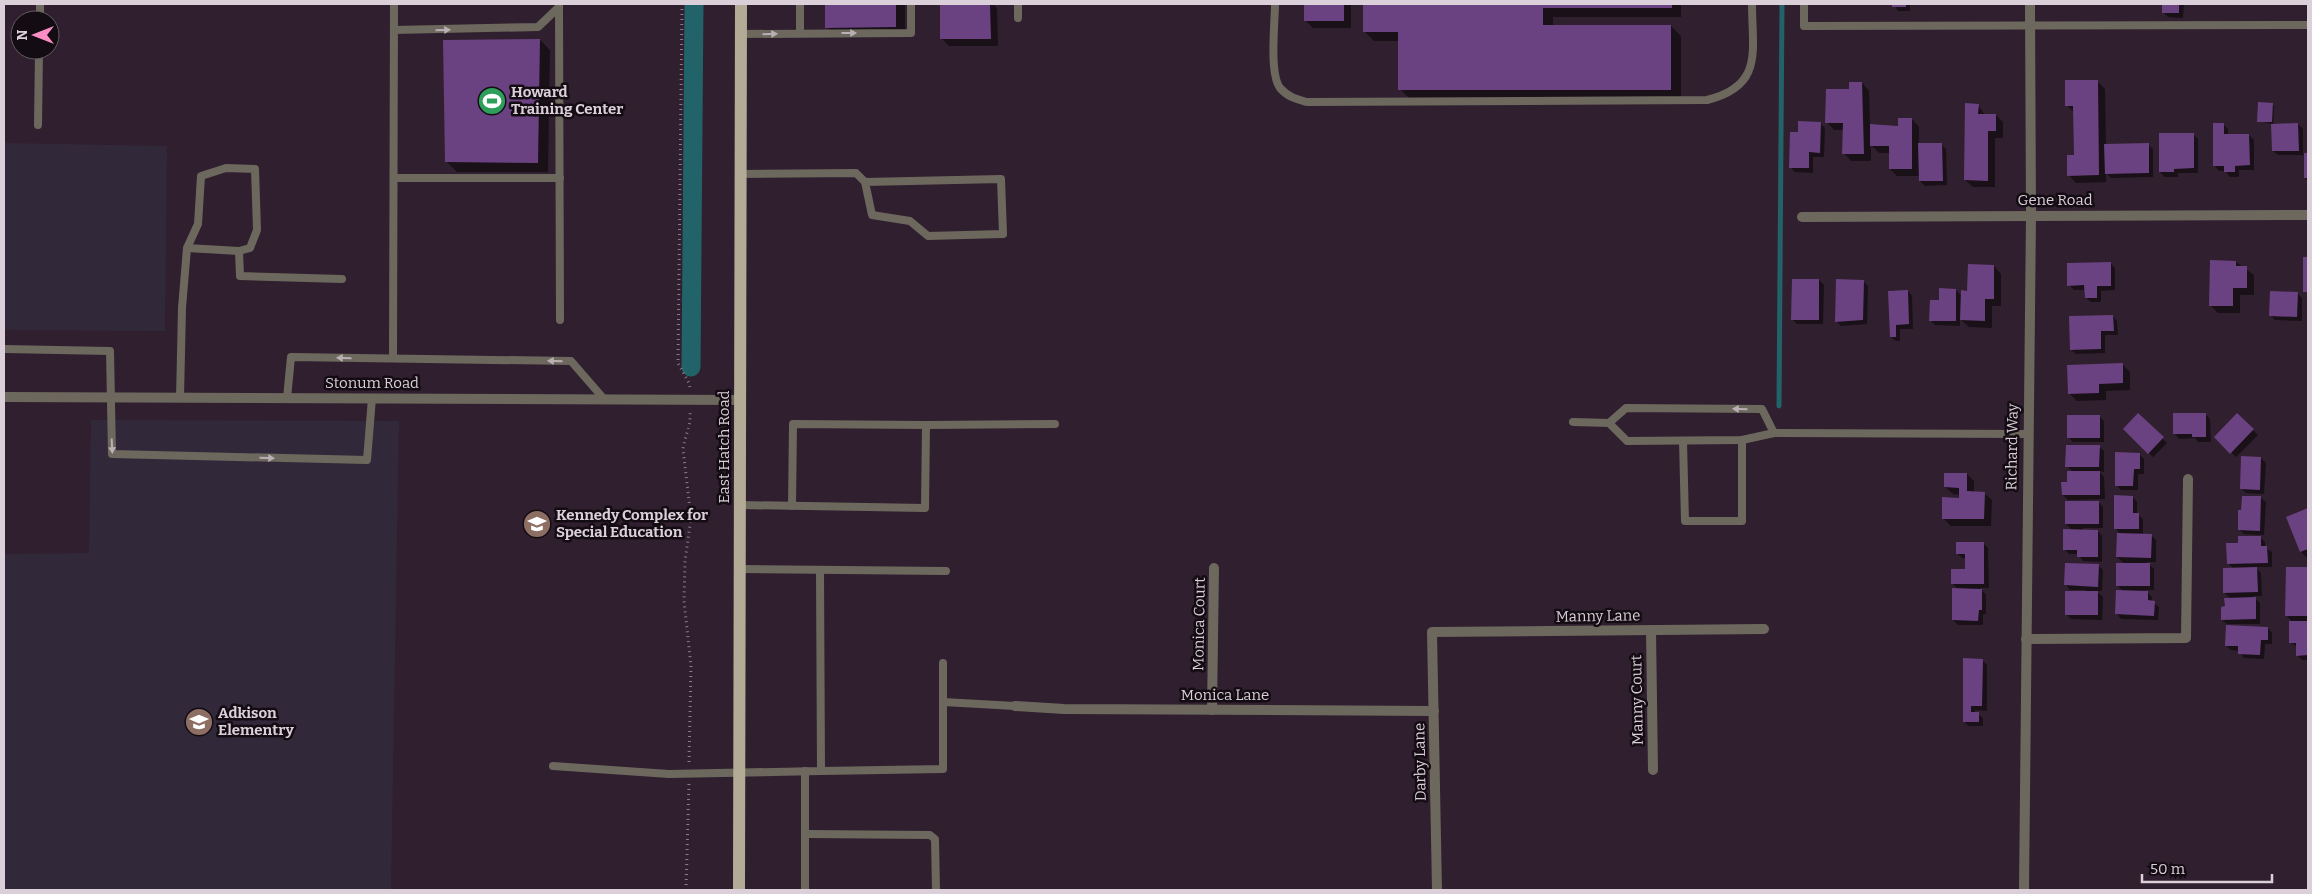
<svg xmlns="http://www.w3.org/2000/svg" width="2312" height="894" viewBox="0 0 2312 894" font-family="Bitter,serif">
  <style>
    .education { fill: #312939 }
    .shadow { fill: #0007 }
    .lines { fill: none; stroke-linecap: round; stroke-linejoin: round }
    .stream { stroke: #226369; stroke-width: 5 }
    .canal { stroke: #226369; stroke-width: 19 }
    .building { fill: #6b4281 }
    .path { stroke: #8c7d8a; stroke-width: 3; stroke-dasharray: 1 4; stroke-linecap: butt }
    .lane { stroke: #6c685e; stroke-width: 8 }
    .street { stroke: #6c685e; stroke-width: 10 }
    .primary { stroke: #b3ab95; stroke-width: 12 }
    .oneway { fill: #bab0b4 }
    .labels { text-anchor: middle; stroke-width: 5; stroke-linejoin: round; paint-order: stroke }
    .poi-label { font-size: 15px; font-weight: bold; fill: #dbcfd9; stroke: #130c13; text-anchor: start }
    .street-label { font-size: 15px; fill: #dbcfd9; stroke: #130c13 }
  </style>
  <rect width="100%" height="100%" fill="#301f2e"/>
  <!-- education -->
  <g class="education">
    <path d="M4 143 167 146 165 331 4 330Z"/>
    <path d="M91 420 399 421 391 890H4V554L89 553Z"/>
  </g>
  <!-- shadow -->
  <g class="shadow">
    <path d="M827 4H905V37H837L827 27Z"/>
    <path d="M941 4H993L997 8 998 46H949L942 39Z"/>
    <path d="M1306 4H1351V28H1313L1305 20Z"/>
    <path d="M1364 4H1681V17H1553V26H1671L1681 36V99H1410L1400 89V41H1374L1364 31Z"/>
    <path d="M1893 4H1910V11H1898Z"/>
    <path d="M2080 4H2100V5H2081Z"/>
    <path d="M2163 4H2184L2183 18 2168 17 2163 12Z"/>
    <path d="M540 40 550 50 548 172H457L447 162Z"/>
    <path d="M2098 82 2105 89 2106 145H2148L2153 149V177L2111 178 2106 173V182L2076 183 2069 175 2075 157 2074 112 2066 105Z"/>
    <path d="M1862 83 1869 91 1870 125 1899 127 1912 119 1919 127V145L1941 144 1946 149 1947 185 1925 186 1920 181V176H1897L1890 169V153H1879L1871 145V161H1851L1844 153V130H1834L1827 122 1850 90Z"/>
    <path d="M2272 104 2274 106 2273 125 2298 124 2303 129V154H2308V181L2305 178V155H2278L2273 151 2272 124 2258 121Z"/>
    <path d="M1978 105 1985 115H1996L2003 122V138H1995V187H1973L1965 180Z"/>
    <path d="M1820 123 1825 128 1824 157H1813V173L1795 172 1790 167 1799 133Z"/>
    <path d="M2223 124 2228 129V135H2249L2254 140V170H2239V177H2230L2225 171H2219L2215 166Z"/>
    <path d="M2193 134 2198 139V173H2178V177H2165L2160 172Z"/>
    <path d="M2236 262 2254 275V295H2240V313H2218L2211 306Z"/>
    <path d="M2110 263 2115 268V290L2101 291V302H2091L2086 298V290H2074L2069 285Z"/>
    <path d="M1994 266 2001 274V306H1992V328L1969 327 1960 319V326L1935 325 1930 320 1940 301 1956 290 1962 296 1969 292Z"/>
    <path d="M1819 280 1824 285 1823 324H1797L1792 319Z"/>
    <path d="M1863 281 1868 286 1867 324 1841 326 1836 321Z"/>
    <path d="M1908 291 1912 296 1913 329H1900V341H1896L1891 337Z"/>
    <path d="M2297 293 2302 298V321L2275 320 2271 316Z"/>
    <path d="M2113 316 2117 321 2118 335H2105V353L2076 354 2071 350Z"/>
    <path d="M2122 364 2130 372V390L2106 391V400L2077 401 2069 393Z"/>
    <path d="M2205 414 2210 419 2211 442H2198L2195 438 2179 439 2175 434Z"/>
    <path d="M2138 415 2167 443 2153 457 2124 429Z"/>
    <path d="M2237 415 2258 435 2236 457 2215 437Z"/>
    <path d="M2099 416 2104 421V442H2073L2068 437Z"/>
    <path d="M2099 447 2104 451V472L2099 471 2104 477 2105 499 2068 500 2063 495 2073 472 2067 466Z"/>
    <path d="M2139 454 2144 459V474H2138V490H2121L2116 485Z"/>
    <path d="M2261 458 2266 463 2264 494 2246 493 2241 488Z"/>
    <path d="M1967 474 1974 481V493H1984L1992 500 1991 526H1951L1943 518 1960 499V495L1953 494 1945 487Z"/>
    <path d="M2133 497 2137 502V514L2143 519V535H2151L2156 540V562H2147L2154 569V590H2145L2152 597V602L2159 607 2158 620 2121 619 2117 614 2124 592 2117 585 2125 564 2117 557 2121 535 2115 528Z"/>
    <path d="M2261 498 2266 502 2264 535 2244 534 2239 529Z"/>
    <path d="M2098 502 2103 507V528H2083V531H2098L2102 536V562L2083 561 2078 554H2069L2064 549 2073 531 2066 524Z"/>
    <path d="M2308 509V559L2301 552 2287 518Z"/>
    <path d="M2260 537 2265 542V548L2272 552V567H2255L2261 573 2262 596H2253L2260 603V624H2227L2222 620 2231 599 2224 592 2234 569 2228 563 2240 544Z"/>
    <path d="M1983 543 1988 548 1989 588H1980L1986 595V614H1983V625H1958L1953 620 1959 590 1953 584 1966 570V558H1962L1957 553Z"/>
    <path d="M2098 565 2103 570 2102 591H2096L2103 597 2102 620 2071 619 2066 614 2086 590H2070L2066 585Z"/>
    <path d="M2287 568H2308V660H2302L2297 655V647L2290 642 2293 623 2286 615Z"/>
    <path d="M2268 628 2272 633V644H2265L2264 659 2244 658 2239 651 2231 650 2226 646Z"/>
    <path d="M1982 660 1987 665V711L1975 710V714H1978L1983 718V726H1969L1964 722Z"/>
  </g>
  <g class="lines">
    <!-- stream -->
    <path class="stream" d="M1779 406 1782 4"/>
    <!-- canal -->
    <path class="canal" d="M691 367 694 4"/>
  </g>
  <!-- building -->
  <g class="building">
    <path d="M825 4H896V27L825 28Z"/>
    <path d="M940 4H990L991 39H940Z"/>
    <rect x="1304" y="4" width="40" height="17"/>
    <path d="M1363 4H1672V8H1543V25H1671V90H1398V32H1363Z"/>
    <rect x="1892" y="4" width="14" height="3"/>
    <rect x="2162" y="4" width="17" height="9"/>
    <path d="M540 39 538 163 445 162 443 40Z"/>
    <path d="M2065 80H2098L2099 175 2067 176V155H2074L2073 106H2065Z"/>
    <path d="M1849 82H1862L1864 154H1842L1843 123H1825L1826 89H1849Z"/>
    <path d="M2258 102 2273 103 2272 122H2257Z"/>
    <path d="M1965 103 1979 104 1978 114H1996V131H1988V181L1964 180Z"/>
    <path d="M1898 118H1912V169H1889V146H1870V124L1898 126Z"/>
    <path d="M1798 121 1821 122 1820 153 1809 152V168H1789L1790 132H1798Z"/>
    <path d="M2213 123H2224V134H2249L2250 165 2235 166V172H2224V166H2213Z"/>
    <path d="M2298 123 2299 151H2272L2271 124Z"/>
    <path d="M2159 133H2194V168L2174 169V172H2159Z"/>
    <path d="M1918 143H1942L1943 181H1919Z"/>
    <path d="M2149 143V173L2105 174 2104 144Z"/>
    <rect x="2304" y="153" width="4" height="25"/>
    <rect x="2303" y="257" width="5" height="35"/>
    <path d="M2210 260 2236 261V266H2247V288H2233V306H2209Z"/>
    <path d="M2111 262V286H2097V298H2085L2084 285 2067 286V263Z"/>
    <path d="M1968 264 1994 265V299H1985V321L1960 320 1961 290 1967 291Z"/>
    <path d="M1792 279H1819V320H1791Z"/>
    <path d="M1836 279 1864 280 1863 320 1835 322Z"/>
    <path d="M1939 288 1956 289V321H1929L1930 300H1939Z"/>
    <path d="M1908 290 1909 324 1896 325V337H1890L1888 291Z"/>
    <path d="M2270 291 2298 292 2297 317 2269 316Z"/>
    <path d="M2113 315 2114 331H2101V349L2070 350 2069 316Z"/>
    <path d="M2123 363V383L2099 384V393L2068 394 2067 365Z"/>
    <path d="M2138 413 2164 437 2148 454 2123 429Z"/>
    <path d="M2173 413H2206V437H2192V434H2173Z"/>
    <path d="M2237 413 2254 429 2230 454 2214 437Z"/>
    <rect x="2067" y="415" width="33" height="23"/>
    <path d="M2066 445H2100L2099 467H2065Z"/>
    <path d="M2115 452 2140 453V469H2134L2133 486H2115Z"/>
    <path d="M2241 456 2261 457 2260 490 2240 489Z"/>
    <path d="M2067 471H2100V495H2062L2061 482H2067Z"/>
    <path d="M1944 473H1967V491L1985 492 1984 519H1942V497L1959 498V488L1944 487Z"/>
    <path d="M2114 495 2133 496V513H2139V529H2114Z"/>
    <path d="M2242 496H2261L2260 531 2238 530V510H2241Z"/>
    <rect x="2065" y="501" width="34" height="23"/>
    <path d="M2308 508V549L2300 552 2286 517Z"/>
    <path d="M2063 529 2098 530V557H2077V550H2063Z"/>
    <path d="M2117 533 2152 534 2151 558 2116 557Z"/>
    <path d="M2238 536H2261V546H2267L2268 563 2227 564 2226 543H2238Z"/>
    <path d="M1956 542H1984V584H1951V569H1965V554H1956Z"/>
    <path d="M2065 563 2099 564 2098 587 2064 585Z"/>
    <rect x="2116" y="563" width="34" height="23"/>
    <path d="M2257 567 2258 592 2223 593V568Z"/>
    <path d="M2286 567H2308V616H2285Z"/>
    <path d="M1952 588 1982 589V610H1979L1978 621 1952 620Z"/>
    <path d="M2116 590 2148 591V600L2155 601 2154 616 2115 614Z"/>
    <rect x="2065" y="591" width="33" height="24"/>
    <path d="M2256 597V619L2221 620V607L2225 606 2224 598Z"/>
    <path d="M2289 621H2308V655L2296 656V643H2289Z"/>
    <path d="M2226 625 2268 627V640H2261L2260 655 2238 654V646H2225Z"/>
    <path d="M1963 658 1983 659 1982 706H1971V712H1979V722H1963Z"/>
  </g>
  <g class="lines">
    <!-- path -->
    <g class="path">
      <path d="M682 4 678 363 689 383 690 388"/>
      <path d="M689 762 691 666 684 601 685 561 691 518 683 449C685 435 691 427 690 412"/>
      <path d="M686 890 689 783"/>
    </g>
    <!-- lane -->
    <g class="lane">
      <path d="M1275 4C1275 23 1269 73 1280 88 1288 97 1296 99 1307 102L1707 100C1764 86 1752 51 1752 4"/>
      <path d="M1804 4V26L2308 25"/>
      <path d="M559 7 560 320"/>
      <path d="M1018 18V4"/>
      <path d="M40 20V4"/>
      <path d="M394 30 538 27 559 7"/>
      <path d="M800 33V4"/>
      <path d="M741 34 911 33V4"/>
      <path d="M38 125 39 50"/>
      <path d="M741 174 856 173 865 182 1001 179 1003 234 928 236 910 221 872 215 865 182"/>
      <path d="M394 178H560"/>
      <path d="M239 251 240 276 342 279"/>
      <path d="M4 349 110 351 112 454 367 460 372 398"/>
      <path d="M393 358 394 4"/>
      <path d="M180 398 182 308 187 248 198 224 201 176 226 168 255 169 257 230 250 248 239 251 187 248"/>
      <path d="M287 398 291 357 571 361 604 399"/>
      <path d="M1573 422 1609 423 1627 441 1742 440 1774 433 2027 434"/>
      <path d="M1609 423 1626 408 1762 409 1774 433"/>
      <path d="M1683 441 1685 521H1742V440"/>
      <path d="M740 505 925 508 926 425 1055 424"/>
      <path d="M792 506 793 424 926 425"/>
      <path d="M740 569 946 571"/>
      <path d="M943 702 1015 706"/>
      <path d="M553 766 669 774 821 771 820 570"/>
      <path d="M821 771 943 769V663"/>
      <path d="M805 834 930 835 935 839 936 890"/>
      <path d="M805 890V771"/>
    </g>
    <!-- street -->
    <g class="street">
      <path d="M1802 217 2308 215"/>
      <path d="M4 397 740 400"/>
      <path d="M1651 630 1653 770"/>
      <path d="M2026 639 2186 638 2188 479"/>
      <path d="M1015 706 1064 709 1434 711"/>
      <path d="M1212 710 1214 568"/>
      <path d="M1437 890 1432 632 1764 629"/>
      <path d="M2024 890 2031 214 2030 4"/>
    </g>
    <!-- primary -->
    <path class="primary" d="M739 890 741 4"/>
  </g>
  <!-- one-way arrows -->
  <defs><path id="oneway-solid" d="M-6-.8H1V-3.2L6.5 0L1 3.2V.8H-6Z" transform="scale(1.25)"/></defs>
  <g class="oneway">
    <use href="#oneway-solid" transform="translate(443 30) rotate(-2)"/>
    <use href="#oneway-solid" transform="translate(849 33)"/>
    <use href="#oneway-solid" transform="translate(770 34) rotate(-1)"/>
    <use href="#oneway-solid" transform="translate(344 358) rotate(-179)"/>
    <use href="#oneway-solid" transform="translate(555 361) rotate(-179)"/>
    <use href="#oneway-solid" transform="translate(1740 409) rotate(-179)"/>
    <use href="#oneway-solid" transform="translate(112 446) rotate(87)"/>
    <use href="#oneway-solid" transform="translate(267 458) rotate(1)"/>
  </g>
  <!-- icons -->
  <defs>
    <symbol id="stadium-disc" viewBox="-11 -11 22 22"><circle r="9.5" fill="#2e9e5b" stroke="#130c13"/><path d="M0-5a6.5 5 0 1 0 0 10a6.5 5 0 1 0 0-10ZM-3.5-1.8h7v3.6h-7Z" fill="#fff"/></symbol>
    <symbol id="school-disc" viewBox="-11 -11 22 22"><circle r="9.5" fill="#8d6e63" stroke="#130c13"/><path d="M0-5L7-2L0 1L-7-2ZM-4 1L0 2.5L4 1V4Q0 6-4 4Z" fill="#fff"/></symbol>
  </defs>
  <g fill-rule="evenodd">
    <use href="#stadium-disc" x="476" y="85" width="32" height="32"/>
    <use href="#school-disc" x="521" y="508" width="32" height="32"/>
    <use href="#school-disc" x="183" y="706" width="32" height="32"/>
  </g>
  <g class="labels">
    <!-- poi labels -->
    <g class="poi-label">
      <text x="511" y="97">Howard<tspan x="511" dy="17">Training Center</tspan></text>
      <text x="556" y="520">Kennedy Complex for<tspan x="556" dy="17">Special Education</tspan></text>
      <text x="218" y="718">Adkison<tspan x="218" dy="17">Elementry</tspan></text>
    </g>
    <!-- street labels -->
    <g class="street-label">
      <text x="2055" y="205">Gene Road</text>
      <text x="372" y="388">Stonum Road</text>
      <text transform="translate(724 447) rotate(-90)" y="5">East Hatch Road</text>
      <text transform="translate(2012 447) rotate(-89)" y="5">Richard Way</text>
      <text transform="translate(1598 616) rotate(-1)" y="5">Manny Lane</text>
      <text transform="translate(1199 624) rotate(-89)" y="5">Monica Court</text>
      <text x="1225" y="700">Monica Lane</text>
      <text transform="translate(1637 700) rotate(-91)" y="5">Manny Court</text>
      <text transform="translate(1420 762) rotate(-91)" y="5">Darby Lane</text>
    </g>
  </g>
  <!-- border -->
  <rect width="2312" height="894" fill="none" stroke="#dbcfd9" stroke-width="10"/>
  <!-- north arrow -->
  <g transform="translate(35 35) rotate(270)"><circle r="24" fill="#130c13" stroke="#635a62"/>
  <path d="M0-4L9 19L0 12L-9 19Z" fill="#fb8fc5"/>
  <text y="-8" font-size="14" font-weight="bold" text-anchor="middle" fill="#dbcfd9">N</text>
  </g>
  <!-- scale -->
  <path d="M2142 874v8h130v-8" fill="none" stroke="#dbcfd9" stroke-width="2.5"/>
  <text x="2150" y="874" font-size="15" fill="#dbcfd9" stroke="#130c13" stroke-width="4" paint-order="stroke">50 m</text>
</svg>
